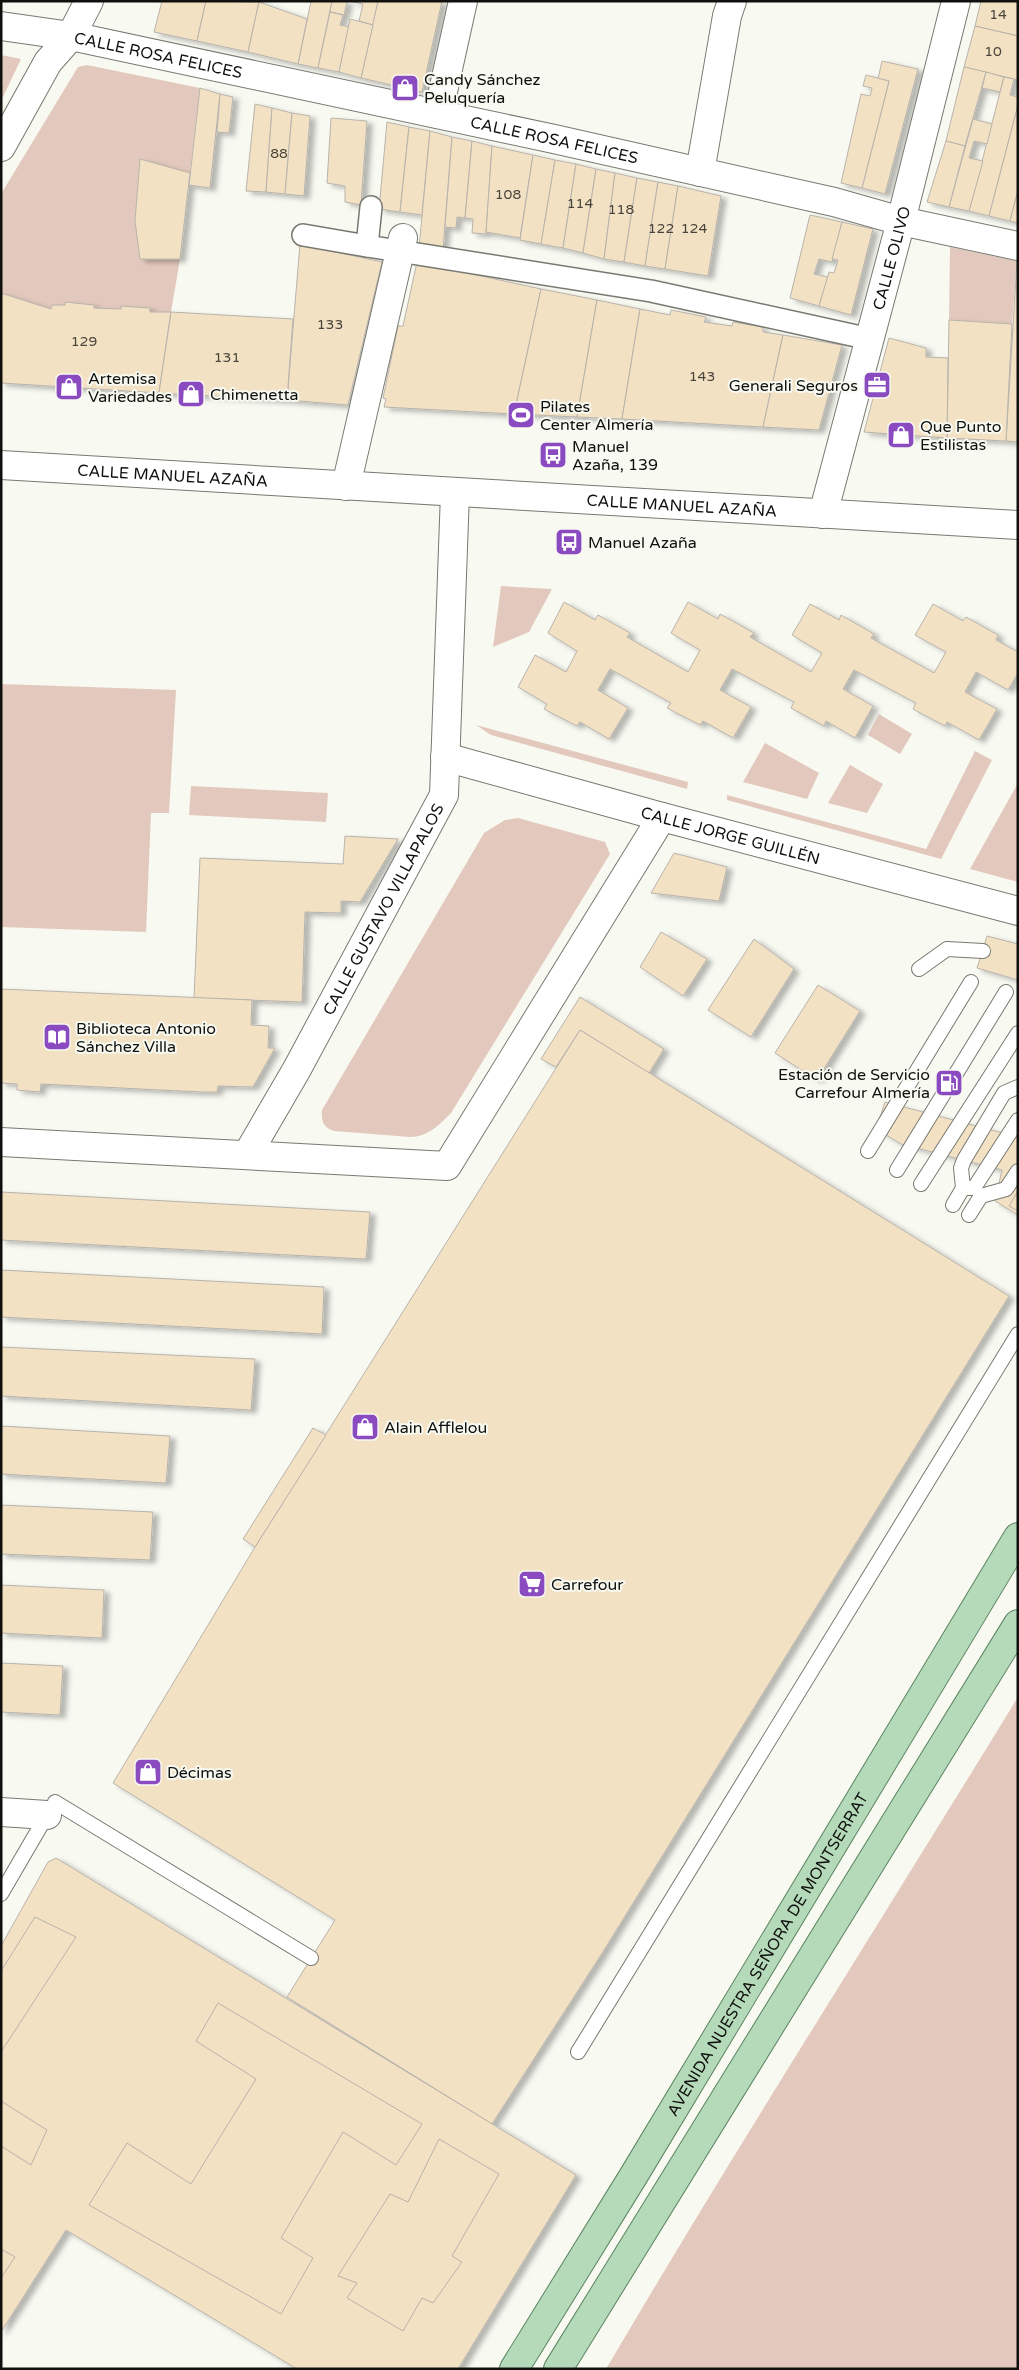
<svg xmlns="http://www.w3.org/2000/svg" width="1019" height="2370" viewBox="0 0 1019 2370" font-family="'Varela Round',sans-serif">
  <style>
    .green { fill: #e3c9bd }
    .building { fill: #f3e1c3; stroke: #b8b3ac; filter: url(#shadow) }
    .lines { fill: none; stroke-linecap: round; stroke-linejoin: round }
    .service-casing { stroke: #787971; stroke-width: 16 }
    .pedestrian-casing { stroke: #787971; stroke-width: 24 }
    .minor-casing { stroke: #787971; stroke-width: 30 }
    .tertiary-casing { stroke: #787971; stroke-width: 30 }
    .primary-casing { stroke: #5b8460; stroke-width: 30 }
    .service { stroke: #fff; stroke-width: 14 }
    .pedestrian { stroke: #fff; stroke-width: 21 }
    .minor { stroke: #fff; stroke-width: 28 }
    .tertiary { stroke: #fff; stroke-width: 28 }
    .primary { stroke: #b5daba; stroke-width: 28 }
    .labels { text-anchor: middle; stroke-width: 4; stroke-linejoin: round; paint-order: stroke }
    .number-label { font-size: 14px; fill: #49453b }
    .street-label { font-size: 16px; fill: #10110e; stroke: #f8f9f1 }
    .poi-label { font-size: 16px; fill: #10110e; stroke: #f8f9f1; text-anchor: start }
  </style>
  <defs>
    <filter id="shadow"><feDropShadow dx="5.5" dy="3" stdDeviation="2.5" flood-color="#0004"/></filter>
  </defs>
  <rect width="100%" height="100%" fill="#f8f9f1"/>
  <!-- green -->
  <g class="green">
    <path d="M1 55 21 59 3 97 1 96Z"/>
    <path d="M87 65 200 88 190 173 140 160 135 221 140 259H180L171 312H150V308L121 306V309L94 308V305L65 302V305H52L51 309 1 293V194L78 67Z"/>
    <path d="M950 247 1017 261 1012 324 949 320Z"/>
    <path d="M501 586 552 589 529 632 493 647Z"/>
    <path d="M1 684 176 690 169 813H151L146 932 1 927Z"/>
    <path d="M879 714 912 734 900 754 868 735Z"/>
    <path d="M476 725 688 782 687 789 491 735Z"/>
    <path d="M765 743 819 773 807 799 743 782Z"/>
    <path d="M975 751 992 760 941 859 727 800V795L926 849Z"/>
    <path d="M850 765 883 784 867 813 828 803Z"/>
    <path d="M1018 783V882L970 869Z"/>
    <path d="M191 786 328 793 326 822 189 815Z"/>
    <path d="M518 818 605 842 610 854 451 1113C439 1125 428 1137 410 1137L334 1131C323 1127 321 1121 322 1110L484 833 505 820Z"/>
    <path d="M1018 1697V2369H606C739 2143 881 1921 1018 1697Z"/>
  </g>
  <!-- building -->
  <g class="building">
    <path d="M162 1H206L197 41 154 32Z"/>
    <path d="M206 1 259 2 248 52 197 41Z"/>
    <path d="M311 1H332L318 68 298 64Z"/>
    <path d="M332 1H347L344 15 330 12Z"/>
    <path d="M349 1H378L373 25 359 21 363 4Z"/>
    <path d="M378 1H442L422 92 361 78Z"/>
    <path d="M981 1H1018V36L975 26Z"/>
    <path d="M259 2 307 19 298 64 248 52Z"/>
    <path d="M330 12 343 15 340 25 349 27 339 72 318 68Z"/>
    <path d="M350 19 373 25 361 78 339 72Z"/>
    <path d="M975 26 1018 36V80L964 67Z"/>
    <path d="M882 61 918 69 885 194 862 188 889 81 878 79Z"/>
    <path d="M964 67 986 72 965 146 946 141Z"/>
    <path d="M986 72 1004 77 1000 92 982 88Z"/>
    <path d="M866 75 889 81 862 188 841 183 861 94 870 96 872 88 863 86Z"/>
    <path d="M1004 77 1014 79 1010 95 1018 97V105L989 216 969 211Z"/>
    <path d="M200 88 220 94 210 188 189 185Z"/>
    <path d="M220 94 233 97 229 133 217 132Z"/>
    <path d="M255 104 272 108 266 192 246 191Z"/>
    <path d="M1018 105V190L1010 221 989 216Z"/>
    <path d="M272 108 292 113 285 194 266 192Z"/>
    <path d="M292 113 310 116 304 196 285 194Z"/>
    <path d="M331 118 367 121 361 205 345 202V186L327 183Z"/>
    <path d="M973 119 992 124 987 144 974 141 969 158 983 161 969 211 949 207Z"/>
    <path d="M387 122 409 127 400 212 379 209Z"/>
    <path d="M409 127 430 131 422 215 400 212Z"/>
    <path d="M430 131 452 137 443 250 419 248Z"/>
    <path d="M452 137 472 141 465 218 457 217 456 228 445 227Z"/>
    <path d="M472 141 492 146 486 234 472 233 473 219 465 218Z"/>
    <path d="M946 141 965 146 949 207 927 202Z"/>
    <path d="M492 146 533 155 520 238 486 232Z"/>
    <path d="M533 155 555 160 541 244 520 240Z"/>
    <path d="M140 159 190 173 180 259H140L135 221Z"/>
    <path d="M555 160 576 164 563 248 541 244Z"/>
    <path d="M576 164 596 169 583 253 563 248Z"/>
    <path d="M596 169 615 173 604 259 583 253Z"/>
    <path d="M615 173 637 178 624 262 604 259Z"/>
    <path d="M637 178 658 182 645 266 624 262Z"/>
    <path d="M658 182 678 186 665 269 645 266Z"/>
    <path d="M678 186 721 196 708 276 665 269Z"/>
    <path d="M1018 190V223L1010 221Z"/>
    <path d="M810 215 842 222 832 262 819 259 814 274 828 277 819 306 790 298Z"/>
    <path d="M842 222 873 229 851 315 819 306 829 272 834 273 838 260 832 259Z"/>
    <path d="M300 244 382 262 348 405 287 400Z"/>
    <path d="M1017 261H1018V442L1006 441Z"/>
    <path d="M417 262 541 289 514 414 384 407 386 399 383 398 398 326H403Z"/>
    <path d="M541 289 597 300 577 417 514 414Z"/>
    <path d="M1 293 51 309 52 305H65V302L94 305V308L121 309V306L150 308V312H171L159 393 1 383Z"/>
    <path d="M597 300 640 309 622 419 577 417Z"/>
    <path d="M640 309 670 315 671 310 706 317 704 322 732 326 733 322 763 327V332L783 335 763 427 622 419Z"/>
    <path d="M171 312 293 319 287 400 159 393Z"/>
    <path d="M949 320 1012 324 1006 441 947 438Z"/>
    <path d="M783 335 842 345 819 430 763 427Z"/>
    <path d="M889 338 926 348V357L948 358 947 438 864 432Z"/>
    <path d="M564 602 595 620 598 615 630 633 627 637 688 672 700 650 671 633 688 602 718 619 720 614 754 633 750 637 811 672 822 653 792 635 810 604 839 620 841 615 874 634 871 638 934 673 946 652 915 635 933 604 963 621 966 617 998 635 996 640 1018 652V673L1008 690 976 672 965 692 997 709 979 740 947 722 945 726 913 709 916 703 854 670 843 689 873 706 855 738 826 721 824 726 791 708 794 702 732 669 720 690 751 707 733 738 703 721 700 725 667 708 671 703 610 669 598 690 628 708 609 739 580 722 577 726 544 709 547 704 518 687 535 655 566 672 577 651 548 633Z"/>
    <path d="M345 836 398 839 360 902 341 901V913L305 912 302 1002 194 998 200 858 343 864Z"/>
    <path d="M674 853 727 867 719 901 651 893Z"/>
    <path d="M661 932 707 959 683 996 640 967Z"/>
    <path d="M987 936 1018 944V980L977 968Z"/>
    <path d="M754 939 794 969 751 1037 708 1010Z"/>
    <path d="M818 985 860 1011 817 1080 775 1053Z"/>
    <path d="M1 989 252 1000 251 1025 269 1026 268 1048H275L253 1087 218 1086 217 1092H201L41 1084 40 1092 17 1090V1084L1 1083Z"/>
    <path d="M580 997 664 1049 649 1073 580 1030 556 1067 541 1059Z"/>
    <path d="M580 1030 1009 1296 601 1955 492 2124 287 1997 335 1920 113 1783 255 1547Z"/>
    <path d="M885 1102 1018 1137V1215L995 1201 1002 1170 901 1144 876 1129Z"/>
    <path d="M1018 1191V1211L1009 1206Z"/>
    <path d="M1 1192 370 1212 366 1259 1 1240Z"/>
    <path d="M1 1270 324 1287 322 1334 1 1317Z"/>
    <path d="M1 1347 255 1359 251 1410 1 1396Z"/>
    <path d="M1 1426 170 1436 166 1483 1 1474Z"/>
    <path d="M313 1428 326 1435 255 1547 243 1539Z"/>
    <path d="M1 1505 153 1512 150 1560 1 1554Z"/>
    <path d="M1 1585 104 1590 102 1638 1 1633Z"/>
    <path d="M1 1663 63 1666 60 1715 1 1712Z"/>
    <path d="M56 1858 576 2175 458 2369H297L66 2230 1 2332V1946L48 1862Z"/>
    <path d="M35 1917 76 1937 1 2052V1971Z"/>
    <path d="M218 2003 422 2124 396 2165 343 2132 281 2238 313 2258 281 2314 89 2205 127 2143 191 2184 256 2079 196 2041Z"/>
    <path d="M1 2101 47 2130 31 2165 1 2146Z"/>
    <path d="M439 2139 499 2174 452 2256 462 2262 433 2303 422 2298 403 2331 347 2298 357 2283 338 2276 390 2194 408 2202Z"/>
    <path d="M1 2249 15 2257 1 2278Z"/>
  </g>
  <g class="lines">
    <defs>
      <g id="service">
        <path d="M919 969 947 949 983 951"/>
        <path d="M868 1151 971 982"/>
        <path d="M897 1170 1006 992"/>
        <path d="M921 1184 1018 1033"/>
        <path d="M963 1188H974L1018 1120"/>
        <path d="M953 1205 963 1188 961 1168 964 1160 1004 1093 1018 1087"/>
        <path d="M969 1215 981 1196 1006 1189 1018 1171"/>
        <path d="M55 1802 311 1958"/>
        <path d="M1 1894 47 1815"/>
        <path d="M578 2052 1018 1334"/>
      </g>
      <g id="pedestrian">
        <path d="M371 207 367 246 651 291 870 339"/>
        <path d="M303 235 367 246"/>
      </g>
      <g id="minor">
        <path d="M438 114 463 1"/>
        <path d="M700 172 727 16 732 1"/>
        <path d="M346 486 403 238"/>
        <path id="s1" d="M445 757 662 817 1018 911"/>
        <path d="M1 1142 447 1166 662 817"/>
        <path id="s2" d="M247 1155 297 1069 444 795 455 493"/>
        <path d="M1 1812 47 1815"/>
      </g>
      <g id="tertiary">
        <path id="s3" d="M1 26 71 36 554 139 834 202 901 221 1018 246"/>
        <path d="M1 147 48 62 71 36 89 1"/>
        <path id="s4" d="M1 465 1018 525"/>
        <path id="s5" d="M823 514 901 221 956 1"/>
      </g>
      <g id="primary">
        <path id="s6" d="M514 2369 634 2175 1018 1537"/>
        <path d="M558 2369 1018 1624"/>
      </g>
    </defs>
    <!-- service casing -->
    <use href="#service" class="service-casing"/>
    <!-- pedestrian casing -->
    <use href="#pedestrian" class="pedestrian-casing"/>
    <!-- minor casing -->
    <use href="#minor" class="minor-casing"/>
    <!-- tertiary casing -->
    <use href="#tertiary" class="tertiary-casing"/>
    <!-- primary casing -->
    <use href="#primary" class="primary-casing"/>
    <!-- service -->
    <use href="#service" class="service"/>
    <!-- pedestrian -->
    <use href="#pedestrian" class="pedestrian"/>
    <!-- minor -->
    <use href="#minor" class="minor"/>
    <!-- tertiary -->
    <use href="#tertiary" class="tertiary"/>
    <!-- primary -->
    <use href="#primary" class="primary"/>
  </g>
  <!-- icons -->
  <defs>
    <symbol id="shop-square" viewBox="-11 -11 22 22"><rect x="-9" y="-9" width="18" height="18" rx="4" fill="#8a4bc1" stroke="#f8f9f1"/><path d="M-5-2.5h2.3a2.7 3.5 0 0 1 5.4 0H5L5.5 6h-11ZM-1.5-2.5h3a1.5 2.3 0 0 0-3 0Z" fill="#fff"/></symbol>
    <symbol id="office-square" viewBox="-11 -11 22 22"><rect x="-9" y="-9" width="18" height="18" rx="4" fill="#8a4bc1" stroke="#f8f9f1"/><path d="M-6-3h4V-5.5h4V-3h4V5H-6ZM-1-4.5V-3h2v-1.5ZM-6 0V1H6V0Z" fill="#fff"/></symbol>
    <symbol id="stadium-square" viewBox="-11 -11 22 22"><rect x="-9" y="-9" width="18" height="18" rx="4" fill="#8a4bc1" stroke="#f8f9f1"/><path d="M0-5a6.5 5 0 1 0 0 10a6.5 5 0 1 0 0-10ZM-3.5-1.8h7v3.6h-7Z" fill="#fff"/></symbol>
    <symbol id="bus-square" viewBox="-11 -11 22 22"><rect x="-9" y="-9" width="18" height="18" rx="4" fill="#8a4bc1" stroke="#f8f9f1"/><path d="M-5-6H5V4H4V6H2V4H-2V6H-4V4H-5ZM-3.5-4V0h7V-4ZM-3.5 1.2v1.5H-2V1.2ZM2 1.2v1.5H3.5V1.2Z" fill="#fff"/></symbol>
    <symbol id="library-square" viewBox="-11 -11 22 22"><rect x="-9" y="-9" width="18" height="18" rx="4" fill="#8a4bc1" stroke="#f8f9f1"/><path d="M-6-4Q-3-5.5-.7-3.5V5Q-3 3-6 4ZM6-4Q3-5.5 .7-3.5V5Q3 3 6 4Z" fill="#fff"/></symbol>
    <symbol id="fuel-square" viewBox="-11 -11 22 22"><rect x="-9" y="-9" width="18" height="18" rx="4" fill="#8a4bc1" stroke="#f8f9f1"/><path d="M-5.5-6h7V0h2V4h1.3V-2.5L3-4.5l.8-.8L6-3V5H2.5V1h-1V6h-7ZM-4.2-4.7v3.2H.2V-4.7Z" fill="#fff"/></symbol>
    <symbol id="supermarket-square" viewBox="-11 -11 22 22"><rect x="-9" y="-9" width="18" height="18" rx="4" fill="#8a4bc1" stroke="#f8f9f1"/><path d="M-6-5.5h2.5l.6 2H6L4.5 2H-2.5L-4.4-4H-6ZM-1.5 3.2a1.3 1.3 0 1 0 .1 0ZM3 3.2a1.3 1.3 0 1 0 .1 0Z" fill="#fff"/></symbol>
  </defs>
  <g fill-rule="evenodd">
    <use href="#shop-square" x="389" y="72" width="32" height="32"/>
    <use href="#office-square" x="861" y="369" width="32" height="32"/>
    <use href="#shop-square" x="53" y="371" width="32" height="32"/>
    <use href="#shop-square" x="175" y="378" width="32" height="32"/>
    <use href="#stadium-square" x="505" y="399" width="32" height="32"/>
    <use href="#shop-square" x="885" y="419" width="32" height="32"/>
    <use href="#bus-square" x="537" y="439" width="32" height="32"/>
    <use href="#bus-square" x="553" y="526" width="32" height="32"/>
    <use href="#library-square" x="41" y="1021" width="32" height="32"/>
    <use href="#fuel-square" x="933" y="1067" width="32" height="32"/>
    <use href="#shop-square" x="349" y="1411" width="32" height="32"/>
    <use href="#supermarket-square" x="516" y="1568" width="32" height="32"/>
    <use href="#shop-square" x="132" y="1756" width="32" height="32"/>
  </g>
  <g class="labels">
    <!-- number labels -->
    <g class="number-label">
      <text x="998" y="19">14</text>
      <text x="993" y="56">10</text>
      <text x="279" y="158">88</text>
      <text x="508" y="199">108</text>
      <text x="580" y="208">114</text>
      <text x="621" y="214">118</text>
      <text x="661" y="233">122</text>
      <text x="694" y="233">124</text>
      <text x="330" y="329">133</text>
      <text x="84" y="346">129</text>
      <text x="227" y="362">131</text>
      <text x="702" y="381">143</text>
    </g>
    <!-- street labels -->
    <g class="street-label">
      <text dy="6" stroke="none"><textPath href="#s3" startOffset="160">CALLE ROSA FELICES</textPath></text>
      <text dy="6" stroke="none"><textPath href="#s3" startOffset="565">CALLE ROSA FELICES</textPath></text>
      <text dy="6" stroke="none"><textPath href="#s5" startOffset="265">CALLE OLIVO</textPath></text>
      <text dy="6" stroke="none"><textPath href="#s4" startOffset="172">CALLE MANUEL AZAÑA</textPath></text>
      <text dy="6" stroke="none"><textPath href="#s4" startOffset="682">CALLE MANUEL AZAÑA</textPath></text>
      <text dy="6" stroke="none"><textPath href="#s1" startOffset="296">CALLE JORGE GUILLÉN</textPath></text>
      <text dy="6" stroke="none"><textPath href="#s2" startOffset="281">CALLE GUSTAVO VILLAPALOS</textPath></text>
      <text dy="6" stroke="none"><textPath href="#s6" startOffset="486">AVENIDA NUESTRA SEÑORA DE MONTSERRAT</textPath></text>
    </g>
    <!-- poi labels -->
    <g class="poi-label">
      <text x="424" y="85">Candy Sánchez<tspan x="424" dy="18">Peluquería</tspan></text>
      <text x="88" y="384">Artemisa<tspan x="88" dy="18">Variedades</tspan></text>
      <text x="858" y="391" text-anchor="end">Generali Seguros</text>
      <text x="210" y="400">Chimenetta</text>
      <text x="540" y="412">Pilates<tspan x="540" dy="18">Center Almería</tspan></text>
      <text x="920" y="432">Que Punto<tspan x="920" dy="18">Estilistas</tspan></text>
      <text x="572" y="452">Manuel<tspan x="572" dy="18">Azaña, 139</tspan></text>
      <text x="588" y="548">Manuel Azaña</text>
      <text x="76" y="1034">Biblioteca Antonio<tspan x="76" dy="18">Sánchez Villa</tspan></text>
      <text x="930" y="1080" text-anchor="end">Estación de Servicio<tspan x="930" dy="18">Carrefour Almería</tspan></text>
      <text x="384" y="1433">Alain Afflelou</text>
      <text x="551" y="1590">Carrefour</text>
      <text x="167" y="1778">Décimas</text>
    </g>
  </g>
  <!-- border -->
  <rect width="1019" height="2370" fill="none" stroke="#10110e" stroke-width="5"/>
</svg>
